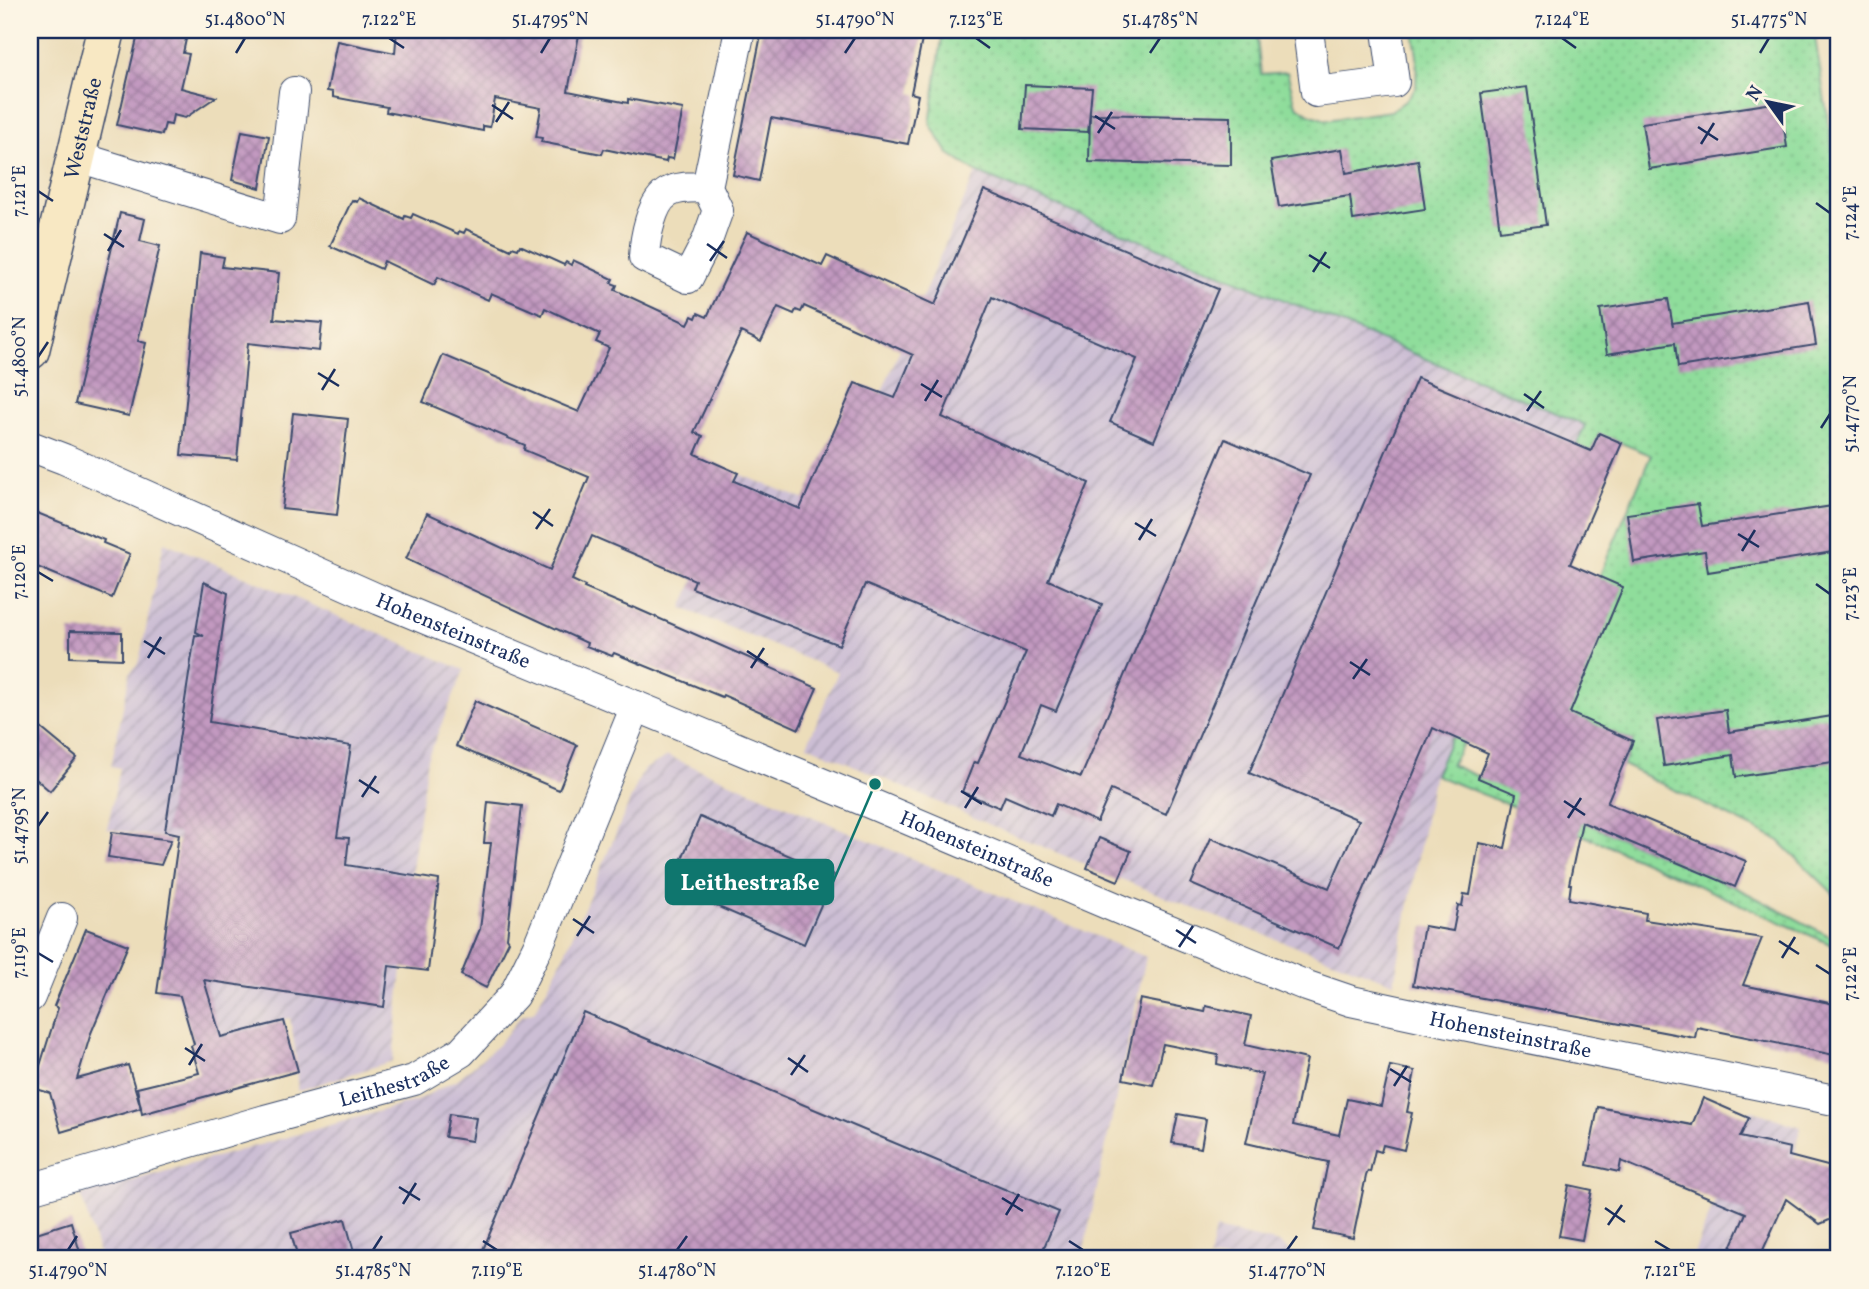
<svg xmlns="http://www.w3.org/2000/svg" width="1869" height="1289" viewBox="0 0 1869 1289" font-family="Vollkorn,serif">
  <style>
    .industrial { fill: url(#industrial-furrows) }
    .grass { fill: url(#grass-dots); stroke: #55867c; stroke-width: 2 }
    .building { fill: url(#building-cross-hatch); fill-rule: evenodd }
    .lines { fill: none; stroke-linecap: round; stroke-linejoin: round }
    .street-casing { stroke: #3a496c; stroke-width: 32 }
    .secondary-casing { stroke: #3a496c; stroke-width: 41 }
    .street { stroke: #fff; stroke-width: 30 }
    .secondary { stroke: #f8e8c3; stroke-width: 38 }
    .ticks { fill: none; stroke: #1b2f5e; stroke-width: 2.5 }
    .labels { text-anchor: middle; stroke-width: 7; stroke-linejoin: round; paint-order: stroke }
    .street-label { font-size: 21px; fill: #1b2f5e; stroke: #fcf5e5 }
    .leader { fill: none; stroke: #0f766e; stroke-width: 2.5 }
    .callout-dot { fill: #0f766e; stroke: #fcf5e5; stroke-width: 2.5 }
    .callout { fill: #0f766e; stroke: #0f766e; stroke-width: 2.5 }
    .callout-label { font-size: 23px; text-anchor: middle; font-weight: bold; fill: #fff }
    .neatline { fill: none; stroke: #1b2f5e; stroke-width: 2.5 }
    .ticks-label { font-size: 18px; text-anchor: middle; fill: #1b2f5e }
  </style>
  <defs>
    <pattern id="industrial-furrows" width="10" height="10" patternUnits="userSpaceOnUse" patternTransform="scale(1.75)"><rect width="10" height="10" fill="#ccbed4"/><path d="M-1 1l2-2M0 10L10 0M9 11l2-2" fill="none" stroke="#a59baf"/></pattern>
    <pattern id="grass-dots" width="8" height="8" patternUnits="userSpaceOnUse" patternTransform="scale(1.75)"><rect width="8" height="8" fill="#8fdd9b"/><path d="M2 2h.1M6 6h.1" fill="none" stroke="#7bbe88" stroke-width="1.8" stroke-linecap="round"/></pattern>
    <pattern id="building-cross-hatch" width="8" height="8" patternUnits="userSpaceOnUse" patternTransform="scale(1.75)"><rect width="8" height="8" fill="#c299c0"/><path d="M0 0l8 8M0 8l8-8" fill="none" stroke="#9d7d9f"/></pattern>
  </defs>
  <rect width="100%" height="100%" fill="#fcf5e5"/>
  <filter id="ink" filterUnits="userSpaceOnUse"><feTurbulence type="fractalNoise" baseFrequency=".0143" numOctaves="2"/><feDisplacementMap in="SourceGraphic" scale="14" xChannelSelector="R" yChannelSelector="G"/><feConvolveMatrix kernelMatrix="1 2 1 2 8 2 1 2 1" color-interpolation-filters="sRGB"/></filter>
  <filter id="wash" filterUnits="userSpaceOnUse"><feTurbulence type="fractalNoise" baseFrequency=".00686" numOctaves="4" result="noise"/><feDisplacementMap in="SourceGraphic" scale="28" xChannelSelector="R" yChannelSelector="G"/><feGaussianBlur stdDeviation="1.57" result="paint"/><feColorMatrix in="noise" values="0 0 0 0 0 0 0 0 0 0 0 0 0 0 0 0 0 1.4 0 .05"/><feComposite in="paint" operator="in"/></filter>
  <g filter="url(#wash)">
    <rect width="100%" height="100%" fill="#ecddba"/>
    <!-- industrial -->
    <g class="industrial">
      <path d="M976 172 1586 426 1433 778 1394 983 1187 906 1004 831 807 745 838 672 682 608 739 474 831 510Z"/>
      <path d="M164 542 464 670 427 759 411 877 393 1061 297 1091 298 1071 290 1018 196 1047 177 993 193 843 107 829 120 768 111 766 130 673 139 662Z"/>
      <path d="M668 756 1146 957 1082 1259H100L81 1195 416 1101 459 1078 498 1045 521 1016 535 1011 564 955 643 770Z"/>
      <path d="M1751 1110 1801 1127 1784 1204 1759 1259H1692Z"/>
      <path d="M1215 1229 1280 1243 1297 1259H1209Z"/>
    </g>
    <!-- grass -->
    <path class="grass" d="M943 30H1256L1261 74 1287 72 1296 105 1309 114 1326 120 1391 111 1405 101 1416 87 1417 56 1413 30H1814L1839 192V899L1778 840 1623 765 1633 741 1569 714 1599 577 1651 455 1599 434 1464 742 1451 765 1735 887 1839 941V948L1602 843 1435 775 1585 425 976 172 948 153 930 124Z"/>
    <g id="blocks">
      <!-- building -->
      <g class="building">
        <path d="M139 30H188L183 53 189 54 181 88 216 97 185 118 173 115 171 125 165 124 162 135 117 125Z"/>
        <path d="M397 30H580L568 91 628 103V99L683 109 673 159 667 158 666 162 604 149 602 154 541 142 542 138 536 137 541 108 495 99 490 127 483 126V131L386 112 387 107 333 97V92L327 91 337 41 395 53Z"/>
        <path d="M762 30H924L911 93 918 95 908 144 771 118 759 181 733 175Z"/>
        <path d="M1025 85 1092 88 1088 132 1022 129Z"/>
        <path d="M1527 87 1546 225 1500 231 1481 93Z"/>
        <path d="M1780 102 1787 147 1649 169 1642 123Z"/>
        <path d="M1090 114 1231 117V165L1089 162Z"/>
        <path d="M242 131 269 136 260 188 232 180Z"/>
        <path d="M1342 149 1346 173 1418 160 1425 209 1353 220 1350 196 1279 207 1271 161Z"/>
        <path d="M984 190 1218 289 1154 441 1110 422 1137 359 992 297 942 417 1089 483 1048 580 1102 604 1056 711 1041 705 1021 754 1081 777 1225 439 1310 475 1166 814 1111 790 1097 822 1056 804 1051 816 1005 796 1000 808 962 792 974 762 978 763 1026 652 865 584 839 645 692 588 695 580 592 536 572 580 585 586 584 588 632 608 633 607 817 688 799 729 723 695 722 697 614 653 612 656 586 646 587 643 406 559 427 513 550 570 589 477 524 450 525 445 423 402 443 355 579 412 609 348 596 342 600 334 545 308 542 315 491 293 488 300 438 277 434 285 384 261 381 269 330 246 352 200 357 202 359 198 404 219 405 216 411 218 413 214 458 234 459 231 464 233 466 229 511 250 512 247 518 249 520 245 564 265 566 262 571 265 573 260 613 279 611 283 617 285 615 290 688 324 692 316 696 318 698 313 707 317 747 232 822 266 827 256 935 305ZM804 306 913 355 895 398 855 383 800 509 734 481 738 473 695 454 703 436 694 432 741 332 761 342 778 307 794 314 796 310 801 312Z"/>
        <path d="M120 213 145 219 140 241 160 246 138 341 146 343 129 416 75 404Z"/>
        <path d="M200 253 224 257 222 267 279 273 274 319 322 323 319 351 248 343 237 460 181 455Z"/>
        <path d="M1668 299 1673 327 1672 323 1809 301 1816 345 1678 367 1675 343 1607 354 1600 309Z"/>
        <path d="M1417 378 1591 451 1599 433 1622 443 1570 564 1623 587 1570 713 1633 741 1607 803 1746 861 1735 887 1582 822 1569 884H1571L1569 899 1646 913 1645 920 1762 938 1743 985 1839 1005V1056L1697 1027 1695 1038 1413 985 1424 926 1453 931 1458 905 1462 906 1464 894 1470 895 1479 843 1505 848 1516 794 1478 778 1488 753 1433 728 1339 948 1191 884 1211 838 1329 888 1359 820 1249 773Z"/>
        <path d="M293 413 348 419 337 515 282 509Z"/>
        <path d="M1698 504 1702 526 1839 505V551L1708 572 1705 551 1634 562 1627 514Z"/>
        <path d="M30 510 104 540 103 543 130 554 112 598 30 564Z"/>
        <path d="M204 582 228 593 209 722 351 746 337 837 349 838 346 865 439 880 428 971 389 966 384 1007 204 980 221 1037 284 1021 298 1071 142 1114 137 1088 199 1073 191 1046 194 1044 180 996 157 993 179 834 165 831 195 635 204 636 196 632Z"/>
        <path d="M70 631 122 632V659L70 657Z"/>
        <path d="M475 701 577 745 559 790 456 746Z"/>
        <path d="M1726 710 1729 732 1839 715V761L1736 777 1733 755 1664 766 1657 720Z"/>
        <path d="M30 719 77 758 50 791 30 774Z"/>
        <path d="M488 802 522 806 507 938 509 941 486 988 461 975 480 929 491 843H484Z"/>
        <path d="M700 817 834 875 804 944 670 886Z"/>
        <path d="M112 832 171 840 161 865 108 857Z"/>
        <path d="M1099 838 1131 851 1118 881 1087 868Z"/>
        <path d="M86 929 128 945 91 1033 77 1079 128 1065 141 1108 61 1132 50 1093 33 1088 58 1008 54 1006Z"/>
        <path d="M1140 999 1205 1012 1206 1006 1251 1016 1245 1045 1307 1059 1293 1125 1339 1135 1347 1099 1381 1106 1390 1066 1415 1071 1407 1112 1412 1113 1404 1150 1383 1145 1381 1152 1375 1150 1370 1172 1368 1171 1366 1176 1353 1238 1314 1230 1328 1162 1246 1143 1262 1074 1217 1064 1218 1055 1163 1044 1153 1085 1123 1079Z"/>
        <path d="M583 1012 1059 1212 1039 1259H479Z"/>
        <path d="M1703 1098 1749 1118 1740 1137 1790 1148 1789 1156 1839 1169V1216L1820 1224 1786 1199 1759 1259H1726L1746 1213 1621 1161 1619 1172 1587 1165 1598 1107 1692 1125Z"/>
        <path d="M449 1114 476 1118 472 1141 445 1137Z"/>
        <path d="M1178 1114 1206 1119 1201 1148 1172 1143Z"/>
        <path d="M1569 1185 1592 1190 1582 1240 1559 1236Z"/>
        <path d="M345 1219 356 1259H298L291 1233Z"/>
        <path d="M71 1222 82 1259H30V1235Z"/>
      </g>
    </g>
  </g>
  <g filter="url(#ink)">
    <use href="#blocks" fill-opacity="0" stroke="#3a496c" stroke-width="2"/>
    <g class="lines">
      <defs>
        <g id="street">
          <path d="M1308 30 1316 92 1394 82 1387 30"/>
          <path d="M75 156 280 219 294 92"/>
          <path d="M707 187C695 188 680 186 669 192 651 201 645 239 644 257L688 278 707 241 718 210 707 187 740 30"/>
          <path id="s1" d="M30 446 64 459 380 600 867 802 1126 912 1307 986 1351 1001 1454 1023 1839 1101"/>
          <path d="M30 997 62 918"/>
          <path id="s2" d="M30 1189 265 1120 414 1080 461 1052 514 995 539 944 636 706"/>
        </g>
        <g id="secondary">
          <path id="s3" d="M30 350 106 30"/>
        </g>
      </defs>
      <!-- street casing -->
      <use href="#street" class="street-casing"/>
      <!-- secondary casing -->
      <use href="#secondary" class="secondary-casing"/>
      <!-- street -->
      <use href="#street" class="street"/>
      <!-- secondary -->
      <use href="#secondary" class="secondary"/>
    </g>
  </g>
  <!-- ticks -->
  <path class="ticks" d="M389 38 404 48M976 38 990 48M1562 38 1576 48M236 53 245 38M541 53 550 38M845 53 855 38M1150 53 1160 38M1760 53 1769 38M492 105 513 119M1095 116 1115 129M496 122 509 102M1698 127 1718 140M1098 133 1112 112M1701 144 1714 123M38 191 53 201M1816 203 1830 213M104 234 124 247M707 244 727 258M108 251 121 230M1309 255 1330 268M710 261 724 241M1313 272 1326 252M38 357 48 342M318 373 339 386M921 384 942 397M322 390 335 369M1524 394 1544 408M925 401 938 380M1527 411 1541 391M1821 428 1830 414M533 512 553 526M1135 523 1156 536M536 529 550 509M1738 534 1759 547M1139 540 1152 519M1742 551 1755 530M38 572 53 581M1816 584 1830 594M144 641 165 654M747 651 768 665M148 658 161 637M1350 662 1370 675M751 668 764 648M1353 679 1367 659M359 780 379 793M961 791 982 804M362 797 376 776M1564 801 1585 815M965 808 978 787M1568 818 1581 798M38 826 48 812M573 919 594 933M1176 930 1196 943M577 936 590 916M1779 941 1799 954M1179 947 1193 926M38 953 53 962M1782 958 1795 937M1816 965 1830 974M185 1048 205 1061M788 1058 808 1072M189 1065 202 1044M1390 1069 1411 1082M791 1075 805 1055M1394 1086 1407 1066M399 1187 420 1200M1002 1198 1023 1211M403 1204 416 1183M1605 1208 1625 1222M1006 1215 1019 1194M1608 1225 1622 1205M483 1241 497 1250M1069 1241 1083 1250M1655 1241 1670 1250M68 1250 77 1236M373 1250 382 1236M677 1250 687 1236M1287 1250 1297 1236"/>
  <g class="labels">
    <!-- street labels -->
    <g class="street-label">
      <text dy="7" stroke="none"><textPath href="#s3" startOffset="228">Weststraße</textPath></text>
      <text dy="7" stroke="none"><textPath href="#s1" startOffset="462">Hohensteinstraße</textPath></text>
      <text dy="7" stroke="none"><textPath href="#s1" startOffset="1029">Hohensteinstraße</textPath></text>
      <text dy="7" stroke="none"><textPath href="#s1" startOffset="1596">Hohensteinstraße</textPath></text>
      <text dy="7" stroke="none"><textPath href="#s2" startOffset="380">Leithestraße</textPath></text>
    </g>
  </g>
  <!-- callouts -->
  <path class="leader" d="M875 784L833 882"/>
  <circle class="callout-dot" cx="875" cy="784" r="7"/>
  <rect class="callout" x="666" y="860" width="167" height="44" rx="7"/>
  <g class="callout-label">
    <text x="750" y="890">Leithestraße</text>
  </g>
  <!-- margin -->
  <rect width="1869" height="1289" fill="none" stroke="#fcf5e5" stroke-width="77"/>
  <!-- north arrow -->
  <g transform="translate(1768 102) rotate(303)" stroke="#fcf5e5" stroke-width="5" paint-order="stroke">
  <path d="M0-5L12 26L0 18L-12 26Z" fill="#1b2f5e"/>
  <text y="-10" font-size="19" font-weight="bold" text-anchor="middle" fill="#1b2f5e">N</text>
  </g>
  <rect x="38" y="38" width="1792" height="1212" class="neatline"/>
  <g class="ticks-label">
    <text x="245" y="25">51.4800°N</text>
    <text x="389" y="25">7.122°E</text>
    <text x="550" y="25">51.4795°N</text>
    <text x="855" y="25">51.4790°N</text>
    <text x="976" y="25">7.123°E</text>
    <text x="1160" y="25">51.4785°N</text>
    <text x="1562" y="25">7.124°E</text>
    <text x="1769" y="25">51.4775°N</text>
    <text transform="translate(19 191) rotate(-90)" y="6">7.121°E</text>
    <text transform="translate(1850 213) rotate(-90)" y="6">7.124°E</text>
    <text transform="translate(19 357) rotate(-90)" y="6">51.4800°N</text>
    <text transform="translate(1850 414) rotate(-90)" y="6">51.4770°N</text>
    <text transform="translate(19 572) rotate(-90)" y="6">7.120°E</text>
    <text transform="translate(1850 594) rotate(-90)" y="6">7.123°E</text>
    <text transform="translate(19 826) rotate(-90)" y="6">51.4795°N</text>
    <text transform="translate(19 953) rotate(-90)" y="6">7.119°E</text>
    <text transform="translate(1850 974) rotate(-90)" y="6">7.122°E</text>
    <text x="68" y="1276">51.4790°N</text>
    <text x="373" y="1276">51.4785°N</text>
    <text x="497" y="1276">7.119°E</text>
    <text x="677" y="1276">51.4780°N</text>
    <text x="1083" y="1276">7.120°E</text>
    <text x="1287" y="1276">51.4770°N</text>
    <text x="1670" y="1276">7.121°E</text>
  </g>
</svg>
